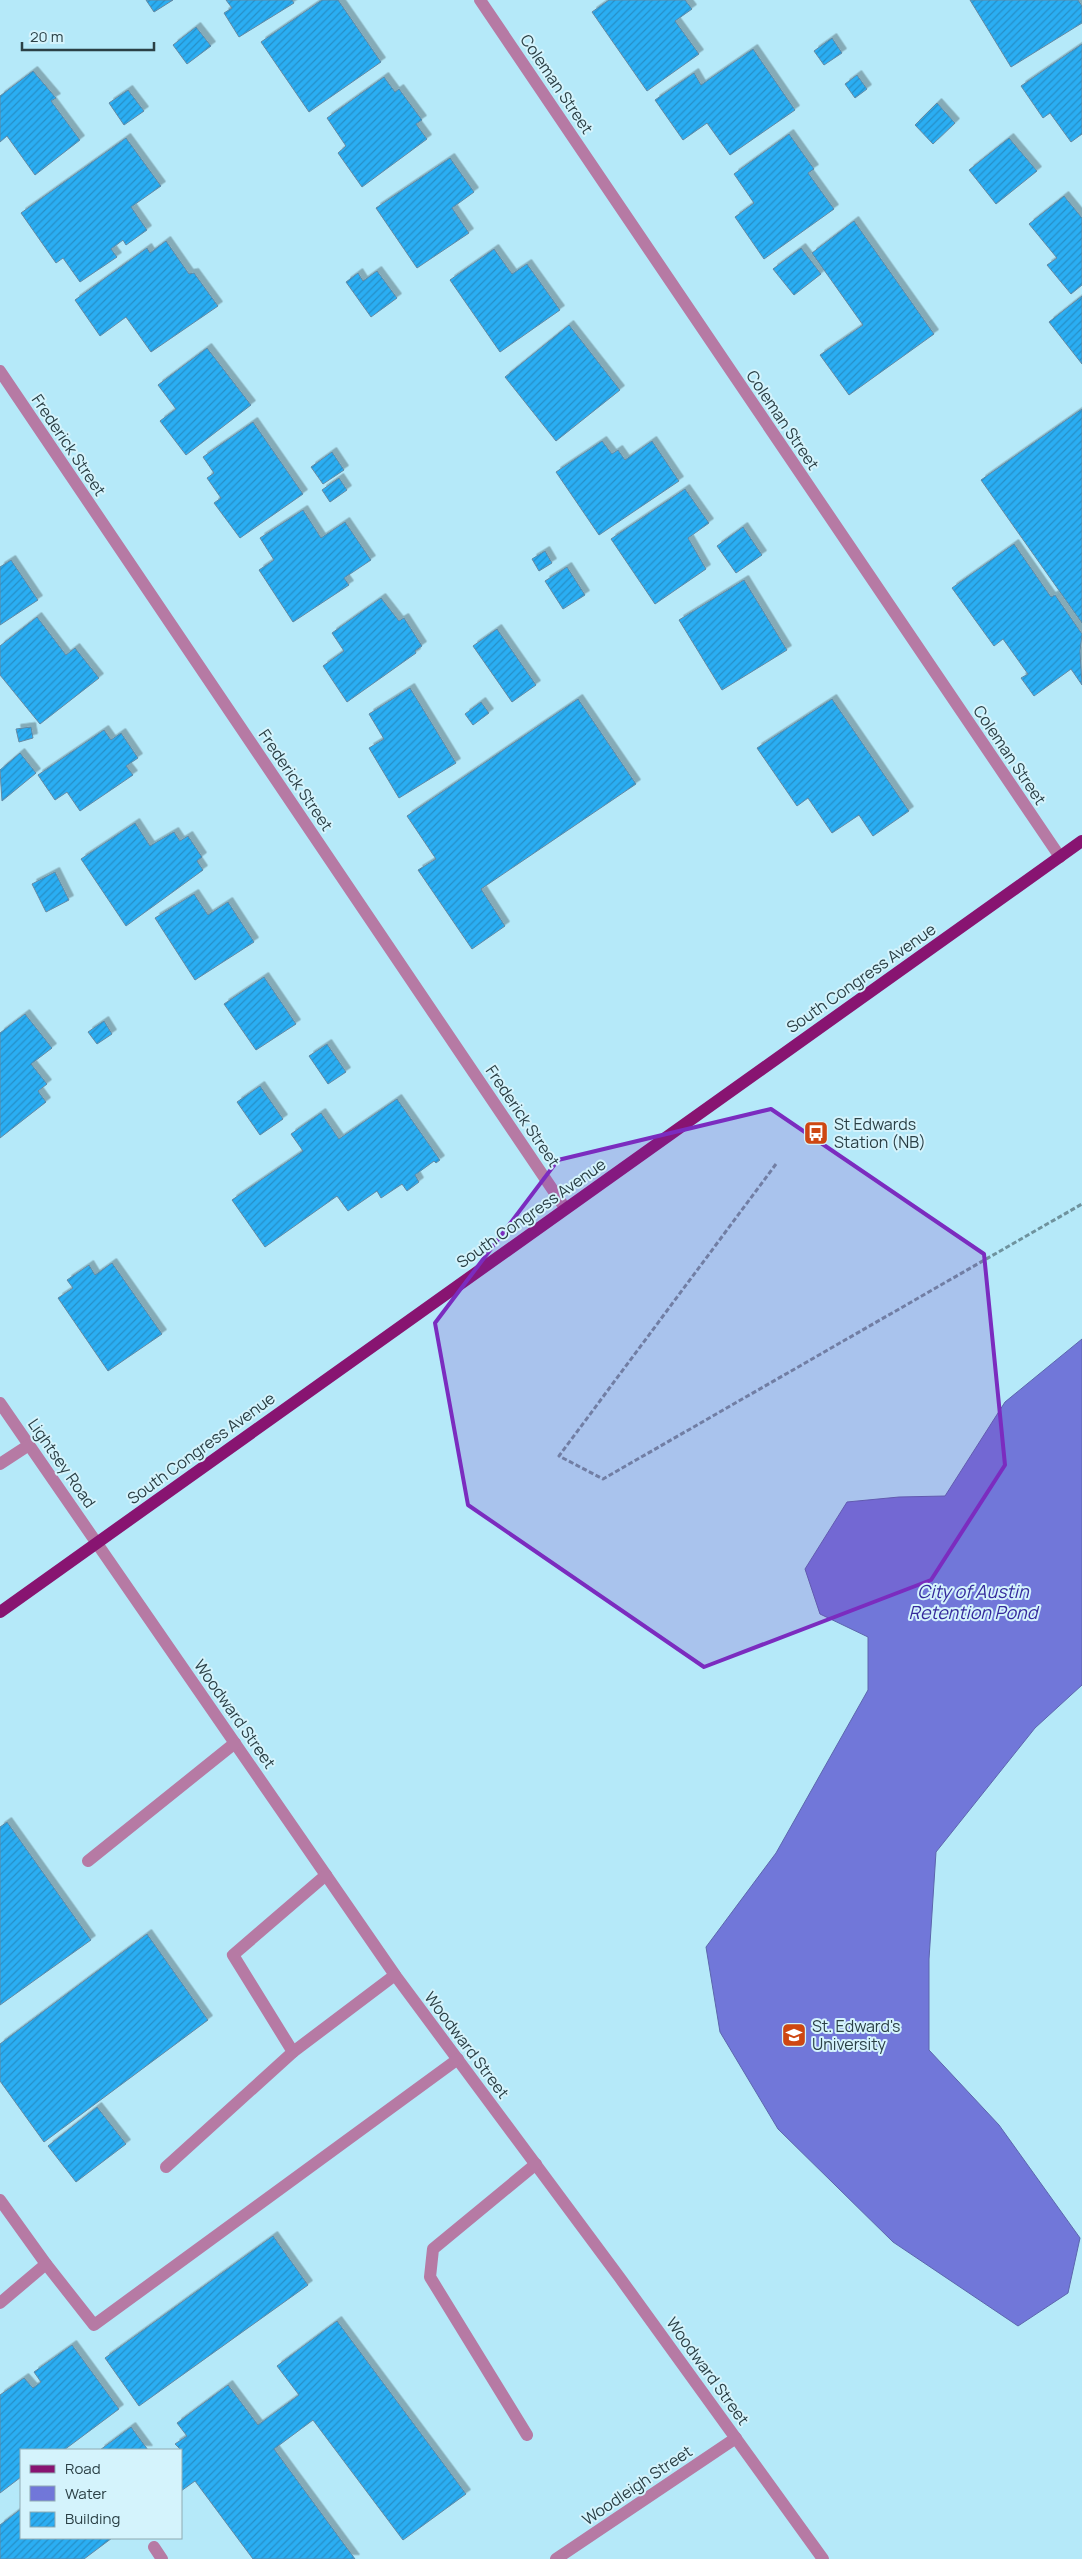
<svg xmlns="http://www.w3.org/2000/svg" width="1082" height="2559" viewBox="0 0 1082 2559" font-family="Manrope,sans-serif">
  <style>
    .water { fill: #7177d9; stroke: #5c66ad }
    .building { fill: url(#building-hatch); stroke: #6389a3; filter: url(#shadow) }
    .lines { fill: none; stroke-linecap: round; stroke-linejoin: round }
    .path { stroke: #6f939e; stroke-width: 3; stroke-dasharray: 5 2.5; stroke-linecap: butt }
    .minor { stroke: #b67aa4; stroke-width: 12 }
    .major { stroke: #881471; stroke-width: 12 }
    .marked { fill: #7b2cbf; fill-opacity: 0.2; stroke: #7b2cbf; stroke-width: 4; stroke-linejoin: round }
    .labels { text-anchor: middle; stroke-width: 4; stroke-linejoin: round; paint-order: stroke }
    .street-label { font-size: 16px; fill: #2b4046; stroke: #d4f3fc }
    .poi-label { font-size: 16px; fill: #2b4046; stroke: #d4f3fc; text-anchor: start }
    .water-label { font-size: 18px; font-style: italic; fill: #352a9c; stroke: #d4f3fc }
  </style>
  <defs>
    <pattern id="building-hatch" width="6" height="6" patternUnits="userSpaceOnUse" patternTransform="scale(1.25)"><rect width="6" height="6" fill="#2caef3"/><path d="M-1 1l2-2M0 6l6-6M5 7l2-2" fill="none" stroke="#268fc7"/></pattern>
    <filter id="shadow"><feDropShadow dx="4.5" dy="-4.5" stdDeviation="0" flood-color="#0004"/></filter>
  </defs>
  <rect width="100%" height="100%" fill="#b5e9f9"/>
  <!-- water -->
  <path class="water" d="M1082 1339V1685L1035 1728 936 1852 929 1959V2050L999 2125 1080 2238 1068 2293 1018 2326 893 2242 778 2129 720 2032 706 1947 776 1853 868 1690V1637L820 1614 805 1569 847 1502 899 1497 945 1496 1005 1402Z"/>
  <!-- building -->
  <g class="building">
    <path d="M146 0H173L154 12Z"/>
    <path d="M226 0H292L294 3 239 37 224 13 232 8Z"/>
    <path d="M322 0H338L381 62 309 112 261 42Z"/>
    <path d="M609 0H685L692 9 675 21 699 54 647 91 592 12Z"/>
    <path d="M970 0H1078L1082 6V23L1011 67Z"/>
    <path d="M196 27 211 46 187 64 173 45Z"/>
    <path d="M832 38 842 53 824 65 814 51Z"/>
    <path d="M1082 44V134L1071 142 1050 113 1043 118 1021 86Z"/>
    <path d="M753 49 795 110 730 155 707 123 683 140 655 100 694 73 701 85Z"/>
    <path d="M33 71 56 98 51 101 80 140 35 175 7 136 0 142V96Z"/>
    <path d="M857 75 867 89 855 98 845 84Z"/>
    <path d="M384 77 395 92 399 89 422 120 416 124 427 139 362 187 338 153 346 146 327 118Z"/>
    <path d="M128 90 144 111 124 125 109 103Z"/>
    <path d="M937 103 955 123 933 144 915 125Z"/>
    <path d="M789 134 814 169 808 173 834 209 764 259 735 217 754 203 734 174Z"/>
    <path d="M126 138 161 186 131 207 147 230 126 245 123 240 111 249 117 257 80 282 63 258 56 263 21 213Z"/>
    <path d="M1009 138 1037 171 996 204 969 170Z"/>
    <path d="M450 158 474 192 452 208 469 233 417 268 376 208Z"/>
    <path d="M1064 196 1082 218V285L1071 294 1047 265 1057 258 1029 224Z"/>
    <path d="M854 221 934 334 849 395 820 355 863 325 812 253Z"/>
    <path d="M166 241 189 274 194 273 218 306 151 352 126 317 100 336 75 300 147 248 150 253Z"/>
    <path d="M801 248 821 274 794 295 773 269Z"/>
    <path d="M494 249 512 274 527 264 560 310 500 352 450 280Z"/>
    <path d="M377 271 397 298 371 317 346 282 358 273 363 281Z"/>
    <path d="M1082 296V364L1049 322Z"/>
    <path d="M569 325 620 390 556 441 505 377Z"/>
    <path d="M207 348 251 405 186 455 160 421 176 409 158 385Z"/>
    <path d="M1082 409V623L981 480Z"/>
    <path d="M253 422 303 494 240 538 214 503 221 498 207 478 214 473 203 457Z"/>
    <path d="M602 441 612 454 618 450 625 460 652 441 679 481 599 535 556 472Z"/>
    <path d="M332 452 344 470 323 484 311 467Z"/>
    <path d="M339 478 347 490 330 502 322 490Z"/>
    <path d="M685 489 709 523 688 538 706 569 655 604 611 539Z"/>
    <path d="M303 510 321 538 345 522 371 560 344 578 349 585 293 622 259 570 274 560 260 538Z"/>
    <path d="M743 527 762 555 736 573 717 546Z"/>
    <path d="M1014 544 1051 597 1055 595 1082 634 1080 651 1082 685 1071 669 1034 696 1021 678 1028 674 1003 639 994 646 952 588Z"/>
    <path d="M545 551 552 563 539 571 532 559Z"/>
    <path d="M11 560 38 600 0 625V567Z"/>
    <path d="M567 567 585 595 563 609 545 581Z"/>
    <path d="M744 580 787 650 722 690 679 620Z"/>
    <path d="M381 598 399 621 404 618 422 646 415 651 416 653 347 702 323 666 344 651 332 633Z"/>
    <path d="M37 617 66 655 75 648 99 678 40 724 0 675V646Z"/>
    <path d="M497 629 536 685 512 702 473 646Z"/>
    <path d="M410 688 456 763 399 798 369 748 384 739 369 714Z"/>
    <path d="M578 699 636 784 481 889 505 926 472 949 418 870 436 859 407 816Z"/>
    <path d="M832 699 909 811 873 836 859 815 832 833 808 798 797 806 757 748Z"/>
    <path d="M481 702 489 713 473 725 465 714Z"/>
    <path d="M31 727 33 738 19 742 16 729Z"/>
    <path d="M104 730 111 740 121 733 138 758 126 766 133 775 80 811 67 792 55 800 38 775Z"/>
    <path d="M20 753 36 773 2 801 0 770Z"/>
    <path d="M135 823 150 846 174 832 180 841 188 836 202 857 197 861 203 870 126 926 81 859Z"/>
    <path d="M55 872 69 900 46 912 32 884Z"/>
    <path d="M194 894 208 915 228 902 254 942 195 980 155 918Z"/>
    <path d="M264 977 296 1024 256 1050 224 1004Z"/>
    <path d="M25 1014 52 1048 31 1064 47 1084 38 1091 46 1102 0 1138V1033Z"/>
    <path d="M104 1021 112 1034 97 1044 88 1032Z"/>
    <path d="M327 1044 346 1072 328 1084 309 1056Z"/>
    <path d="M260 1086 283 1119 260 1135 237 1102Z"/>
    <path d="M397 1099 440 1160 436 1163 434 1161 415 1175 419 1182 407 1191 402 1184 381 1198 377 1191 348 1211 337 1196 265 1247 232 1200 303 1151 291 1134 321 1113 339 1139Z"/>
    <path d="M112 1263 162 1334 108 1371 58 1298 73 1288 67 1280 89 1265 95 1275Z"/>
    <path d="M7 1822 91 1940 0 2005V1827Z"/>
    <path d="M147 1934 208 2020 44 2142 0 2081V2044Z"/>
    <path d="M97 2107 126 2144 76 2182 48 2146Z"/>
    <path d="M273 2236 308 2285 139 2406 105 2358Z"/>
    <path d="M337 2321 466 2494 403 2540 313 2420 274 2449 355 2559H253L195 2481 181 2491V2450L175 2444 187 2436 177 2423 228 2385 258 2425 299 2395 277 2366Z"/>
    <path d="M72 2345 119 2409 64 2450H21V2477L0 2493V2395L24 2378 33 2388 41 2382 34 2372Z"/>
    <path d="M131 2427 148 2450H100Z"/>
    <path d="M21 2509V2538H112L84 2559H0V2525Z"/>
  </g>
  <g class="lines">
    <!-- path -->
    <path class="path" d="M776 1164 559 1456 603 1479 1082 1204"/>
    <!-- minor -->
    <g class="minor">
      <path d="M480 0 1060 857"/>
      <path d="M0 371 565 1208"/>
      <path d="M0 1403 395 1975 620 2278 823 2559"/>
      <path d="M0 1464 29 1445"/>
      <path d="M88 1861 235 1743"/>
      <path d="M293 2052 395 1975"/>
      <path d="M166 2167 293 2052 233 1955 326 1875"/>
      <path d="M0 2200 46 2264"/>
      <path d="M0 2303 46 2264 94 2325 458 2059"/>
      <path d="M527 2435 430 2277 433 2249 536 2164"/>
      <path d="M154 2547 162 2559"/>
      <path d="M556 2559 736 2438"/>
    </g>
    <!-- major -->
    <path class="major" d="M0 1612 1082 841"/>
  </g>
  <!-- marked area -->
  <path class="marked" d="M771 1109 984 1254 1005 1465 931 1580 704 1667 468 1505 435 1323 558 1160Z"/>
  <!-- icons -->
  <defs>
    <symbol id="bus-square" viewBox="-11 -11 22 22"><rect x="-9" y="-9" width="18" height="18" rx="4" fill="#ce4712" stroke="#d4f3fc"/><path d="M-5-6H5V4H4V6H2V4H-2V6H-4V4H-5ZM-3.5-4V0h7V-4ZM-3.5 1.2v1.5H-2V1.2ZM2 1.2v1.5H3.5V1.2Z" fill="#fff"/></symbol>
    <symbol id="university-square" viewBox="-11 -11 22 22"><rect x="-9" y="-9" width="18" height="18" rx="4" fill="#ce4712" stroke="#d4f3fc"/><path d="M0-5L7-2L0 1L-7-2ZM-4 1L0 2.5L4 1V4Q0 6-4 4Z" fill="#fff"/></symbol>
  </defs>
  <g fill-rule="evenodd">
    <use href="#bus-square" x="802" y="1119" width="28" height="28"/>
    <use href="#university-square" x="780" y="2021" width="28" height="28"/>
  </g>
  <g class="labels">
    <!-- street labels -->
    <g class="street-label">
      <text transform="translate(557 84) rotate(56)" y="6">Coleman Street</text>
      <text transform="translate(783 420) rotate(56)" y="6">Coleman Street</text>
      <text transform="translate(69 445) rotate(56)" y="6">Frederick Street</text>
      <text transform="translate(1010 755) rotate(56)" y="6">Coleman Street</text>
      <text transform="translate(296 780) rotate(56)" y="6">Frederick Street</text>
      <text transform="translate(861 978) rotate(-35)" y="6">South Congress Avenue</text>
      <text transform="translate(523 1116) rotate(56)" y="6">Frederick Street</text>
      <text transform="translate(531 1213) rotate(-35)" y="6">South Congress Avenue</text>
      <text transform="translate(201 1448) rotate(-36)" y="6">South Congress Avenue</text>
      <text transform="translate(62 1463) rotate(55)" y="6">Lightsey Road</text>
      <text transform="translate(235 1714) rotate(55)" y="6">Woodward Street</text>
      <text transform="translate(467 2045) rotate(53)" y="6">Woodward Street</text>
      <text transform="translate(708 2371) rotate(54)" y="6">Woodward Street</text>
      <text transform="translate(637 2485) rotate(-34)" y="6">Woodleigh Street</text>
    </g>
    <!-- poi labels -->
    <g class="poi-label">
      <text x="834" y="1130">St Edwards<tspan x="834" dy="18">Station (NB)</tspan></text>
      <text x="812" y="2032">St. Edward's<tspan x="812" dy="18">University</tspan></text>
    </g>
    <!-- water labels -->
    <g class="water-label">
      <text x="973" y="1598">City of Austin<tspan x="973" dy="21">Retention Pond</tspan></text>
    </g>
  </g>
  <!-- legend -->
  <rect x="20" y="2449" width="162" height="90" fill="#d4f3fc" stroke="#90abb3"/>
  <rect x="30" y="2465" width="25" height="8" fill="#881471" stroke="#90abb3"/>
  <text x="65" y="2474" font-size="15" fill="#2b4046">Road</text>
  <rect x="30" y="2486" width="25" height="15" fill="#7177d9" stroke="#90abb3"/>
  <text x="65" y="2499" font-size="15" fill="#2b4046">Water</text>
  <rect x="30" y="2512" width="25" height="15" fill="url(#building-hatch)" stroke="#90abb3"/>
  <text x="65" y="2524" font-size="15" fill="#2b4046">Building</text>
  <!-- scale -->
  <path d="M22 42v8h132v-8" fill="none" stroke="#2b4046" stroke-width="2.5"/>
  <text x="30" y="42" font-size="15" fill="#2b4046" stroke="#d4f3fc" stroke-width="4" paint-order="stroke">20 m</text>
</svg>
